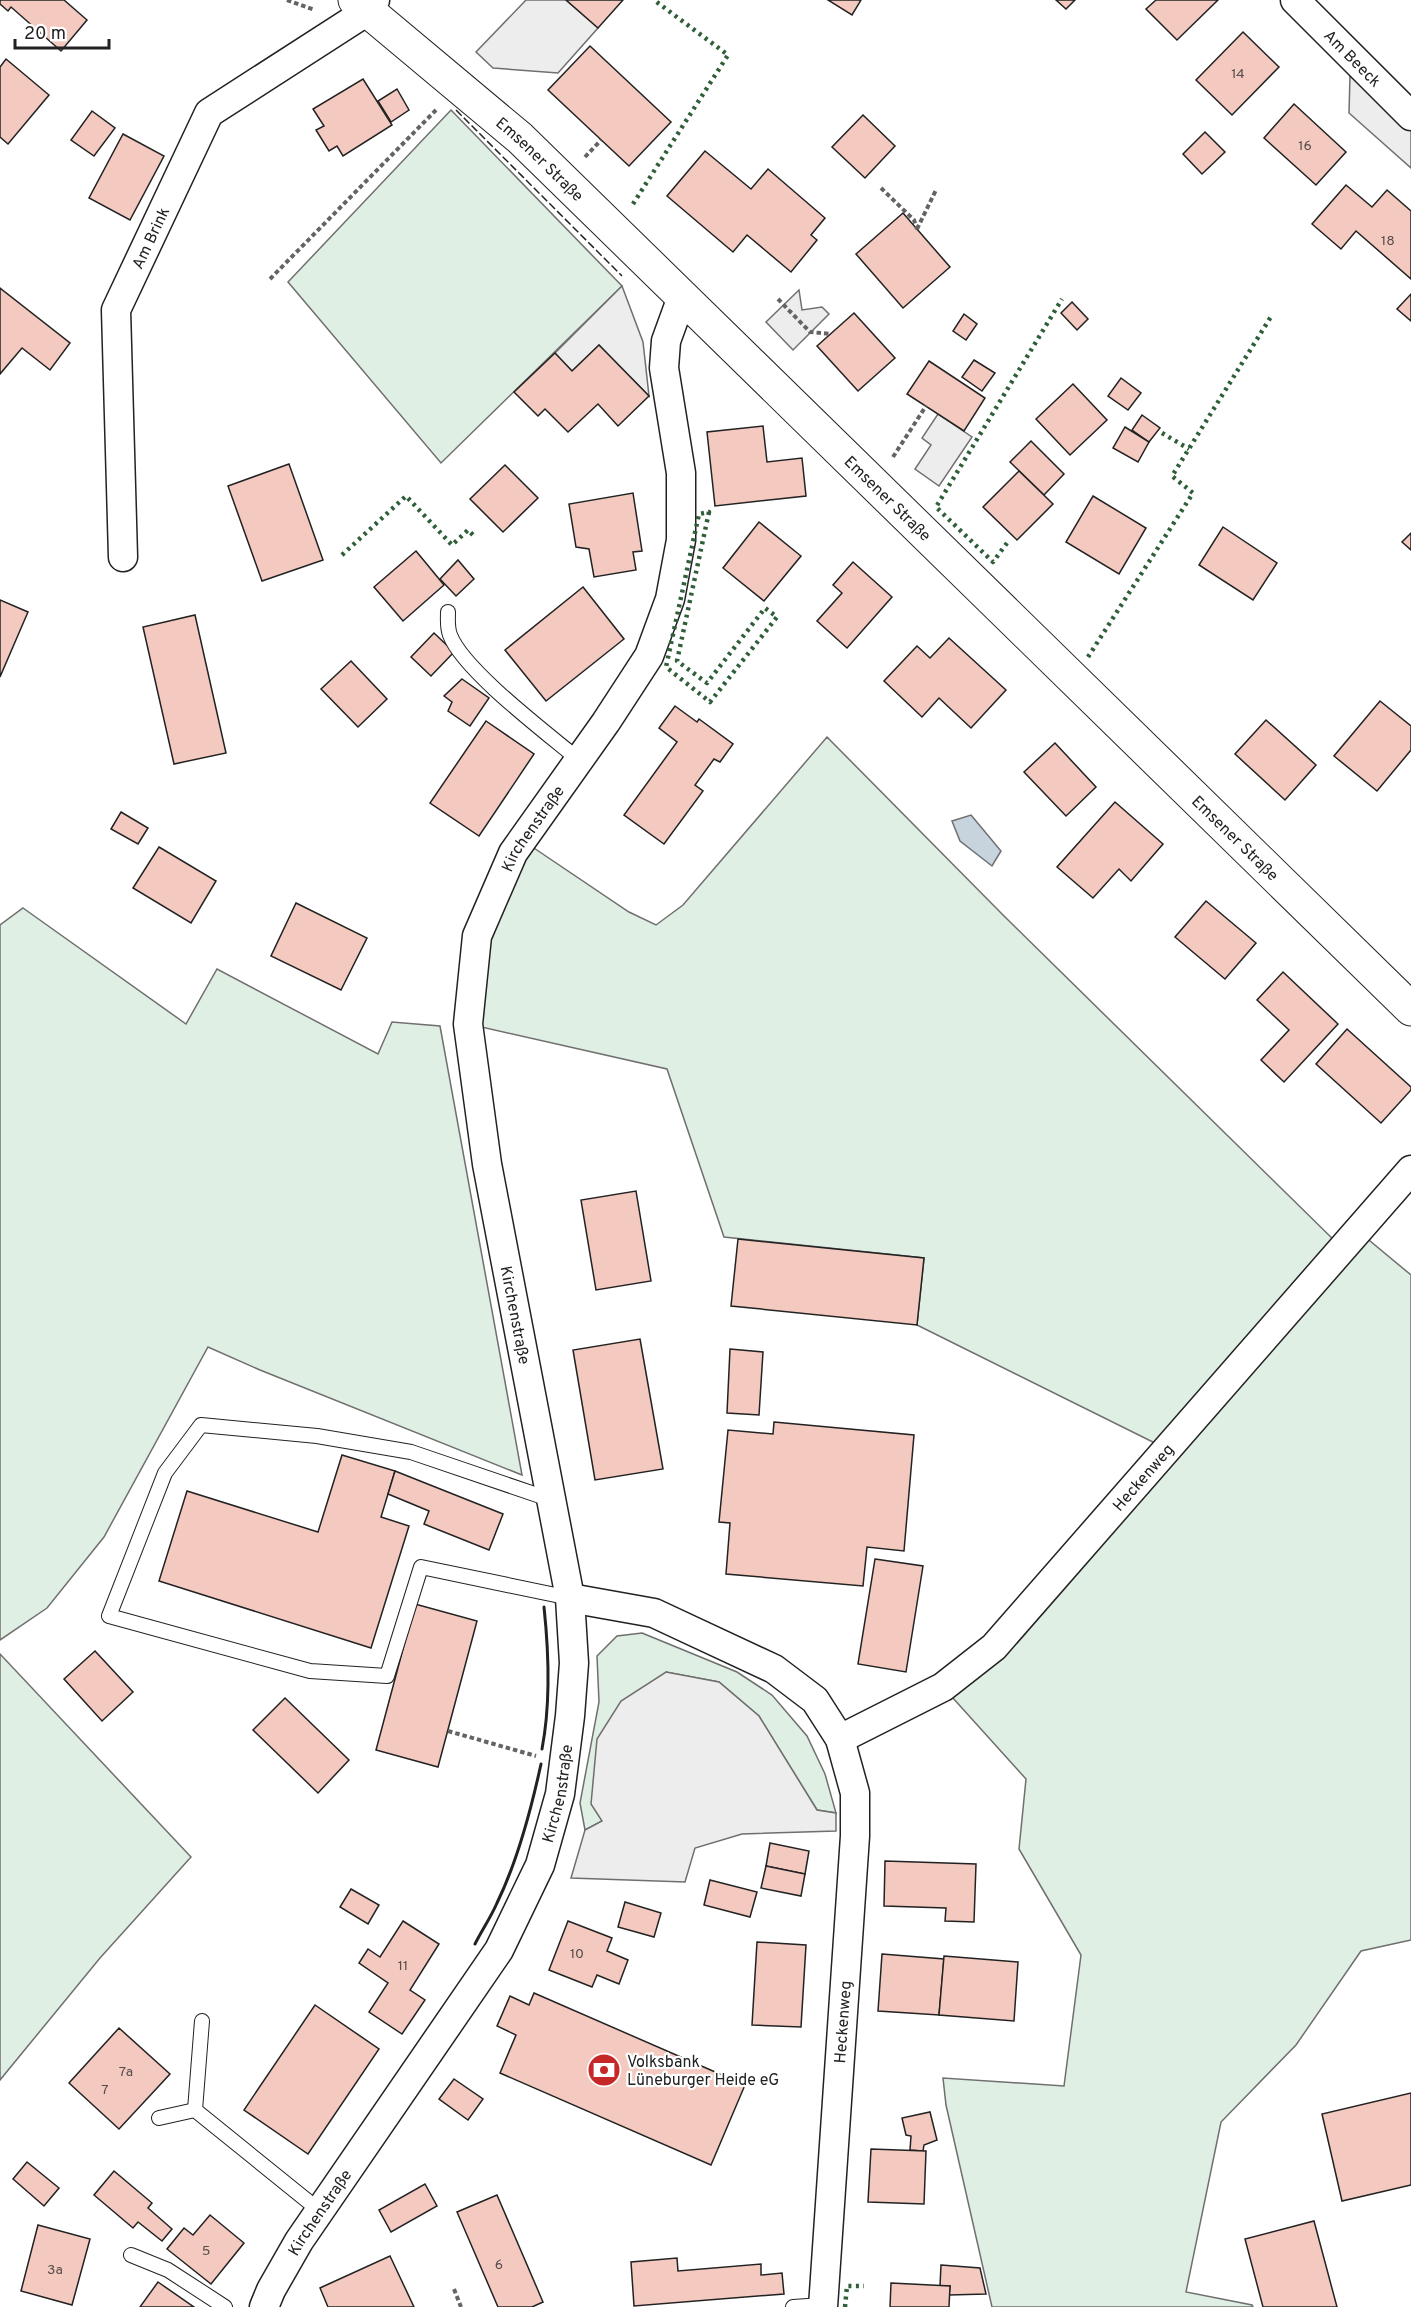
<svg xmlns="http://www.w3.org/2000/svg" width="1411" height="2307" viewBox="0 0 1411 2307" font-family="Overpass,sans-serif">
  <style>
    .green { fill: #e0efe3; stroke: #6f6f6f; stroke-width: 1.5 }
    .parking { fill: #ededed; stroke: #6f6f6f; stroke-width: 1.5 }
    .water { fill: #c7d3dd; stroke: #6f6f6f; stroke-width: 1.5 }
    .building { fill: #f3c9c0; stroke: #222; stroke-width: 1.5 }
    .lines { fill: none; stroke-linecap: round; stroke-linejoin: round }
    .lane-casing { stroke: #222; stroke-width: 16 }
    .street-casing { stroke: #222; stroke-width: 31 }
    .secondary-casing { stroke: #222; stroke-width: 35 }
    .path { stroke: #646464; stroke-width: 4; stroke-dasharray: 4.5 3; stroke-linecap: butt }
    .lane { stroke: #fff; stroke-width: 14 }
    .street { stroke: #fff; stroke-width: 28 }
    .secondary { stroke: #fff; stroke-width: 33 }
    .hedge { stroke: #2f5e38; stroke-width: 4.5; stroke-dasharray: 3 4.5; stroke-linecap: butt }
    .fence { stroke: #222; stroke-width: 1.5; stroke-dasharray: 8 3; stroke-linecap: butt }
    .wall { stroke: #222; stroke-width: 3 }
    .labels { text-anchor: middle; stroke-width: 4.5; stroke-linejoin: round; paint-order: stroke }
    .number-label { font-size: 14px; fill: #564c4a }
    .street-label { font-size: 16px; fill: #222; stroke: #fff }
    .poi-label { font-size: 16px; fill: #222; stroke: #fff; text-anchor: start }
  </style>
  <rect width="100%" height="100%" fill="#fff"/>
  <!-- green -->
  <g class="green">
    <path d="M451 110 622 286 441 463 288 282Z"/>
    <path d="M827 737 1004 916 1342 1248 1358 1231 1411 1275V1940L1361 1951 1296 2045 1221 2122 1186 2292 1252 2305 1253 2307H992L946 2105 943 2078 1064 2086 1081 1955 1019 1849 1026 1779 943 1687 1167 1449 917 1325 924 1258 724 1237 667 1069 468 1024 477 936 522 840 629 912 656 925 683 905Z"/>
    <path d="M23 908 186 1024 217 969 378 1054 392 1022 440 1026 522 1475 260 1370 208 1347 104 1537 47 1608 0 1640V925Z"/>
    <path d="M642 1633 737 1672 772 1695 807 1736 825 1774 836 1813 817 1810 759 1716 719 1682 666 1672 602 1821 585 1830 580 1803 599 1702 597 1656 617 1636Z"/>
    <path d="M0 1654 191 1857 100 1958 0 2080Z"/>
  </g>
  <!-- parking -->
  <g class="parking">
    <path d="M526 0H566L598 28 558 73 493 68 476 52Z"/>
    <path d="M1350 76 1411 130V168L1349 113Z"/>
    <path d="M622 286 643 342 649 396 599 345 572 371 555 353Z"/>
    <path d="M799 290 802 310 822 307 829 314 793 350 766 322Z"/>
    <path d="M938 414 972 437 939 486 915 469 931 445 922 438Z"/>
    <path d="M666 1672 719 1682 759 1716 817 1810 836 1813V1831L742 1834 695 1848 685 1882 571 1878 585 1830 602 1821 591 1804 597 1739 621 1701Z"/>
  </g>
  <!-- water -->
  <path class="water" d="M971 815 1001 851 992 866 960 841 952 821Z"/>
  <!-- building -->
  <g class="building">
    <path d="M0 0H64L87 20 61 51 11 7 8 11 0 4Z"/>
    <path d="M566 0H623L598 28Z"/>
    <path d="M828 0H861L852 15Z"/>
    <path d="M1056 0H1075L1066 9Z"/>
    <path d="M1156 0H1218L1177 40 1146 9Z"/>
    <path d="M1243 32 1279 67 1232 115 1196 80Z"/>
    <path d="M590 46 671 122 629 166 548 90Z"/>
    <path d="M6 59 49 95 8 144 0 137V67Z"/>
    <path d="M363 79 392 125 343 156 337 146 329 151 316 130 324 126 313 109Z"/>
    <path d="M397 89 409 110 391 122 378 101Z"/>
    <path d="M1294 104 1346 152 1316 185 1264 138Z"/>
    <path d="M92 111 115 128 94 156 71 140Z"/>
    <path d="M863 115 895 146 865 178 832 147Z"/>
    <path d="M1205 132 1225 152 1202 174 1183 154Z"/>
    <path d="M123 134 164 156 130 220 89 198Z"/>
    <path d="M705 151 751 189 768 169 825 218 811 235 817 240 791 272 747 235 733 252 667 196Z"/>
    <path d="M1346 185 1372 207 1387 190 1411 211V279L1356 231 1341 249 1312 224Z"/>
    <path d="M903 213 950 267 903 308 856 254Z"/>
    <path d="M0 288 70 343 50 370 22 348 0 374Z"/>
    <path d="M1411 294V321L1397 309Z"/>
    <path d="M1072 302 1088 319 1077 330 1061 313Z"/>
    <path d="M854 313 895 358 858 391 817 346Z"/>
    <path d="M964 314 977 324 966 340 953 331Z"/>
    <path d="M599 345 649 396 618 426 598 404 568 432 545 409 538 416 514 392 555 353 572 371Z"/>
    <path d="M974 360 995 373 982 391 962 377Z"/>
    <path d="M929 361 985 398 964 431 907 394Z"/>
    <path d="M1121 378 1141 393 1128 410 1108 396Z"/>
    <path d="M1073 384 1107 420 1070 455 1036 419Z"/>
    <path d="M1142 415 1160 428 1149 442 1132 430Z"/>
    <path d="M763 426 767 462 802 458 806 496 715 506 707 432Z"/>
    <path d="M1125 427 1149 442 1138 462 1113 448Z"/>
    <path d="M1031 441 1064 474 1044 495 1010 462Z"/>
    <path d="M289 464 323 560 262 581 228 486Z"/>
    <path d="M505 465 538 498 503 532 470 499Z"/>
    <path d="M1019 471 1053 504 1017 540 983 507Z"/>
    <path d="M633 493 642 551 633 552 636 570 594 577 589 549 576 547 569 504Z"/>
    <path d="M1093 496 1146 528 1119 574 1066 542Z"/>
    <path d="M759 522 801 556 764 601 723 568Z"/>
    <path d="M1223 527 1277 563 1253 600 1199 565Z"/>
    <path d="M1411 533V550L1402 542Z"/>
    <path d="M416 551 444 585 403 621 374 587Z"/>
    <path d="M458 560 474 579 456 596 440 579Z"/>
    <path d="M853 562 892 597 847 648 817 621 842 593 833 585Z"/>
    <path d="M583 587 624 639 546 701 505 650Z"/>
    <path d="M0 600 28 612 0 677Z"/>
    <path d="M195 615 226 753 174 764 143 627Z"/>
    <path d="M434 633 454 652 431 676 411 657Z"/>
    <path d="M949 638 1006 690 971 728 939 698 922 717 884 681 917 646 930 658Z"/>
    <path d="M351 661 387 699 358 727 321 689Z"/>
    <path d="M462 679 489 698 470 726 448 711 452 702 444 696Z"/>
    <path d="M1380 701 1411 726V750L1377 791 1334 756Z"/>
    <path d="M675 706 697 722 699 719 733 744 720 762 714 759 695 785 703 791 664 844 624 815 677 742 659 728Z"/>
    <path d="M1266 720 1316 765 1285 800 1235 754Z"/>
    <path d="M486 721 534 754 479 836 430 803Z"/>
    <path d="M1055 743 1096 787 1066 816 1024 772Z"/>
    <path d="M1115 802 1163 844 1131 881 1119 869 1093 898 1057 867Z"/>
    <path d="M121 812 148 828 138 844 111 829Z"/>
    <path d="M159 847 216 881 191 923 133 888Z"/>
    <path d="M1206 901 1256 943 1225 979 1175 937Z"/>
    <path d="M296 903 367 938 341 990 271 956Z"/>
    <path d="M1283 972 1338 1024 1284 1082 1261 1060 1289 1030 1257 1000Z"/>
    <path d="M1347 1029 1411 1087V1090L1381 1123 1316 1064Z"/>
    <path d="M636 1191 651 1281 596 1290 581 1200Z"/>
    <path d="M738 1239 924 1258 917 1325 731 1306Z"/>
    <path d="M640 1339 663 1469 595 1480 573 1350Z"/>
    <path d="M730 1349 763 1352 759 1415 727 1413Z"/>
    <path d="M774 1422 914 1435 904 1551 867 1547 863 1586 726 1574 730 1523 719 1522 728 1430 773 1434Z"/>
    <path d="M342 1455 395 1471 381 1517 409 1526 371 1648 159 1581 187 1491 318 1532Z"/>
    <path d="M395 1471 503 1514 489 1550 424 1524 429 1511 388 1494Z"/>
    <path d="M875 1559 923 1566 906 1672 858 1664Z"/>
    <path d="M415 1604 477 1621 438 1767 376 1750Z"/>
    <path d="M95 1651 133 1692 102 1721 64 1679Z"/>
    <path d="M285 1698 349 1760 318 1793 253 1730Z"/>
    <path d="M770 1843 809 1851 805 1874 766 1866Z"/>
    <path d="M885 1861 976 1864 974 1922 945 1921 946 1908 884 1906Z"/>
    <path d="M766 1866 805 1874 801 1896 761 1888Z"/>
    <path d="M710 1880 757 1892 750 1917 704 1905Z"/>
    <path d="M351 1889 379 1905 368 1924 340 1907Z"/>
    <path d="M625 1902 661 1913 654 1937 618 1927Z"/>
    <path d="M403 1921 439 1944 410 1990 425 2000 402 2034 369 2012 388 1983 359 1963 368 1949 380 1957Z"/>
    <path d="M568 1921 612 1938 607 1951 628 1960 619 1984 597 1975 592 1987 549 1970Z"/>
    <path d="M757 1942 806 1945 801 2027 752 2025Z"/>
    <path d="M882 1954 944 1959 939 2015 878 2011Z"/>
    <path d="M944 1956 1018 1962 1014 2021 939 2015Z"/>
    <path d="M534 1993 745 2085 711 2165 500 2073 516 2035 497 2026 510 1996 529 2005Z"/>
    <path d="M315 2005 379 2049 308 2154 244 2110Z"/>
    <path d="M119 2028 170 2074 119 2129 69 2083Z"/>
    <path d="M454 2079 483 2099 468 2120 439 2099Z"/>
    <path d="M1411 2093V2185L1342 2201 1322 2114Z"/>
    <path d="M930 2112 937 2140 924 2145 923 2151 910 2150 911 2136 906 2135 902 2118Z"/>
    <path d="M871 2149 926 2151 924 2204 868 2202Z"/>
    <path d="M27 2162 59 2188 44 2206 13 2179Z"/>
    <path d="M114 2171 152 2203 148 2208 172 2229 162 2241 138 2222 133 2228 94 2195Z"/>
    <path d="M425 2184 437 2206 391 2232 379 2210Z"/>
    <path d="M497 2195 543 2302 532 2307H498L457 2212Z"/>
    <path d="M210 2215 244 2243 211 2284 167 2249 184 2228 193 2235Z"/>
    <path d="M1314 2221 1337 2307H1263L1245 2239Z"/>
    <path d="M38 2225 90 2239 72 2305 21 2291Z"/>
    <path d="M390 2256 414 2307H328L320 2288Z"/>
    <path d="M677 2258 678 2271 761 2264V2275L782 2273 784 2294 634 2306 631 2262Z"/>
    <path d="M941 2265 980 2268 986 2294 949 2295 950 2286H940Z"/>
    <path d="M158 2282 194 2307H140Z"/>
    <path d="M891 2283 950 2286 949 2307H890Z"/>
  </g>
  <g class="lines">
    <defs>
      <g id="lane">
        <path d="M448 612C448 620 447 627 450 635 463 670 548 734 579 760"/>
        <path d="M552 1500 411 1452 317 1436 201 1425 165 1473 109 1616 310 1671 387 1676 421 1567 570 1598"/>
        <path d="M202 2021 195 2110 320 2211"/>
        <path d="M159 2118 195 2110"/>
        <path d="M131 2255 168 2270 225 2307"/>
        <path d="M793 2307 823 2305"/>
      </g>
      <g id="street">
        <path id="s1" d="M1295 0 1411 116"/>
        <path id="s2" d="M123 557 116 310 209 113 369 10 375 0"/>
        <path d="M570 1598 654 1613 774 1669 815 1700 840 1739 855 1793V1836L823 2307"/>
        <path id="s3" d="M840 1739 943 1687 994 1647 1411 1170"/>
        <path id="s4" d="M264 2307 271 2290 299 2241 499 1950 540 1865 560 1794 570 1716 574 1663 570 1598 487 1164 468 1024 477 936 513 853 606 722 649 656 670 599 681 540V473L664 368 666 341 682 297"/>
      </g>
      <g id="secondary">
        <path id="s5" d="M355 0 520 138 1411 1009"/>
      </g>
    </defs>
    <!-- lane casing -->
    <use href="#lane" class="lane-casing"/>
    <!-- street casing -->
    <use href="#street" class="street-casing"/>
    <!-- secondary casing -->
    <use href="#secondary" class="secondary-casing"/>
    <!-- path -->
    <g class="path">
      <path d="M287 0 315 10"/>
      <path d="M585 157 601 140"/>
      <path d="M881 188 914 220 917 229"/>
      <path d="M917 229 936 190"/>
      <path d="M270 279 436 110"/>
      <path d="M778 299 810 332 831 334"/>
      <path d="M893 457 926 406"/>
      <path d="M448 1731 536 1756"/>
      <path d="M454 2289 461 2307"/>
    </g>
    <!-- lane -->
    <use href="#lane" class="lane"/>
    <!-- street -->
    <use href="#street" class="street"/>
    <!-- secondary -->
    <use href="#secondary" class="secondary"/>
    <!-- hedge -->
    <g class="hedge">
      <path d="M633 204 728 55 654 0"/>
      <path d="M1162 433 1189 449"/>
      <path d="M709 512 677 661 707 683 765 608 777 617 710 702 666 667 699 514Z"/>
      <path d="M1007 543 993 562 936 507 1062 299"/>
      <path d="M342 555 406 496 452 545 468 530 475 537"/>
      <path d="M1088 657 1193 493 1172 476 1272 315"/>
      <path d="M845 2307 847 2286H864"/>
    </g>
    <!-- fence -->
    <path class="fence" d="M456 110 622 276"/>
    <!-- wall -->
    <g class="wall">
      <path d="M542 1749C551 1702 549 1654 544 1607"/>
      <path d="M475 1944C482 1930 491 1917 497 1903 518 1860 531 1810 541 1764"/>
    </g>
  </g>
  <!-- icons -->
  <defs>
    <symbol id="bank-disc" viewBox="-11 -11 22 22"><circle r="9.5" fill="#c62828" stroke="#fff"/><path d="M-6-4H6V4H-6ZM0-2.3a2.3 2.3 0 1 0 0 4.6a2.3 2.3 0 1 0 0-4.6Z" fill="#fff"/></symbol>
  </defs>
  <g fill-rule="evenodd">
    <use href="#bank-disc" x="585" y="2051" width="38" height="38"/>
  </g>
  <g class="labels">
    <!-- number labels -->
    <g class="number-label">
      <text x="1238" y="78">14</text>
      <text x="1305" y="150">16</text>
      <text x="1388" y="245">18</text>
      <text x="577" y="1958">10</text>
      <text x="403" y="1970">11</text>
      <text x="126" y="2076">7a</text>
      <text x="105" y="2094">7</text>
      <text x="206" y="2255">5</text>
      <text x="499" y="2269">6</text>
      <text x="55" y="2274">3a</text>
    </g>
    <!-- street labels -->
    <g class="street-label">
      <text dy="6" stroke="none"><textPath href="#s1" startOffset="82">Am Beeck</textPath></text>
      <text dy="6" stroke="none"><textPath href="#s5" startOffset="244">Emsener Straße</textPath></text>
      <text dy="6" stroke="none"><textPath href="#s2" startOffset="327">Am Brink</textPath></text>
      <text dy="6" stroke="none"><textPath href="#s5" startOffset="730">Emsener Straße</textPath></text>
      <text dy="6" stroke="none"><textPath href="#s4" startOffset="1586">Kirchenstraße</textPath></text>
      <text dy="6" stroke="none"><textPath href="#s5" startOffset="1216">Emsener Straße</textPath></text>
      <text transform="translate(516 1315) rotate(79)" y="6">Kirchenstraße</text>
      <text dy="6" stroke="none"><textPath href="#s3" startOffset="406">Heckenweg</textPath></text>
      <text dy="6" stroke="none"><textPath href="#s4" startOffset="596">Kirchenstraße</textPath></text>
      <text transform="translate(842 2022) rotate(-86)" y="6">Heckenweg</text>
      <text dy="6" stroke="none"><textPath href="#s4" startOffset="110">Kirchenstraße</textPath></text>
    </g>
    <!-- poi labels -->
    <g class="poi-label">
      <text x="627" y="2067">Volksbank<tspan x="627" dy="18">Lüneburger Heide eG</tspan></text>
    </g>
  </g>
  <!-- scale -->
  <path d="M15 39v9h94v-9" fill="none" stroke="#222222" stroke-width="3"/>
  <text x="24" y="39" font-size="18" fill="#222222" stroke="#ffffff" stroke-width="4.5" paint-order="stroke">20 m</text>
</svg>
